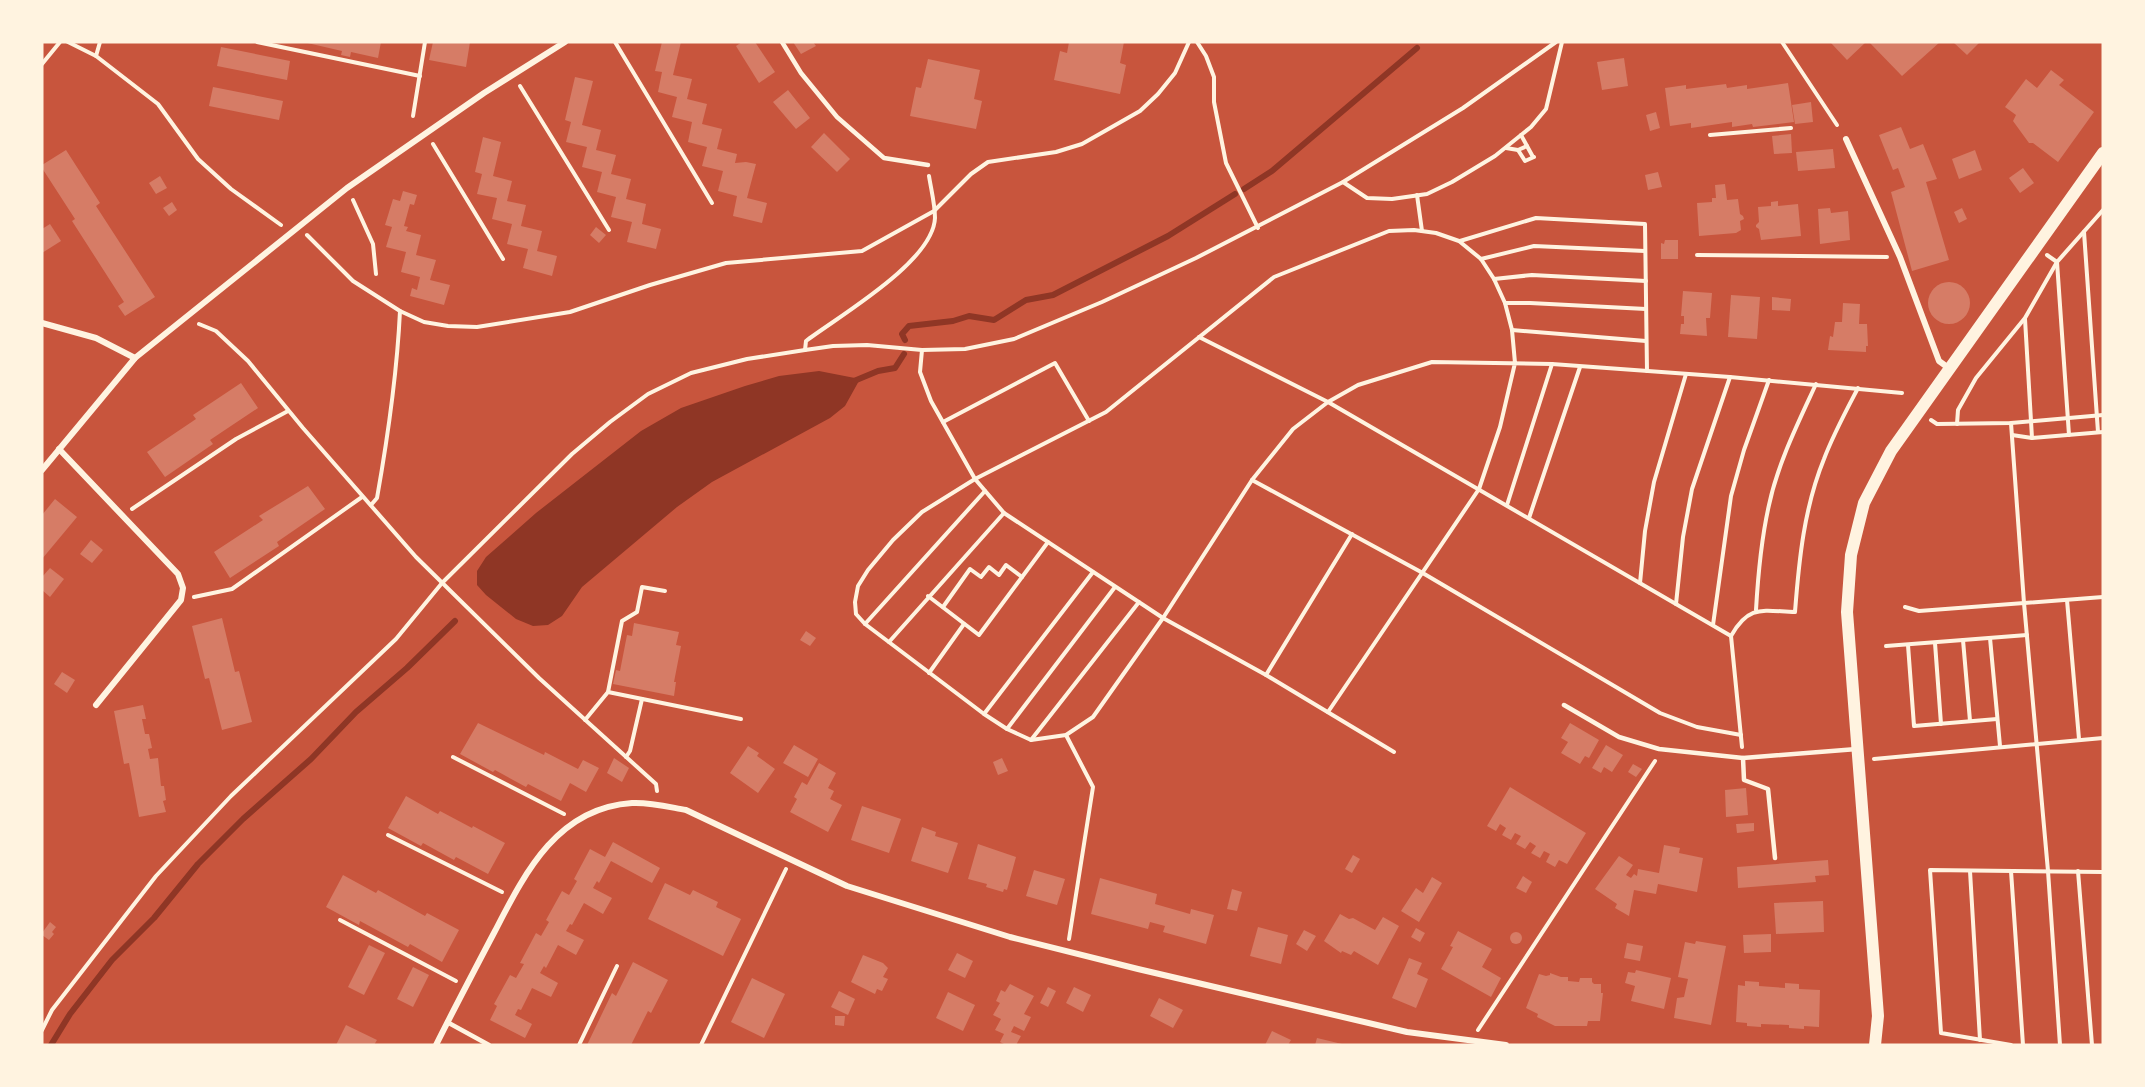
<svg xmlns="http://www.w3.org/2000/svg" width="2145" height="1087" viewBox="0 0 2145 1087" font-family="'Roboto Serif',serif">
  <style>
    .water { fill: #8f3625 }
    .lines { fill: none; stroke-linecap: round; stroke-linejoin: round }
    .stream { stroke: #8f3625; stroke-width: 6 }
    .building { fill: #d67c66 }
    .path { stroke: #fff3e0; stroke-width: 4 }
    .service { stroke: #fff3e0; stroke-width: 4.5 }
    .minor { stroke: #fff3e0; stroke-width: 6 }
    .secondary { stroke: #fff3e0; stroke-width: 12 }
  </style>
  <rect width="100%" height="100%" fill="#c8553d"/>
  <!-- water -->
  <path class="water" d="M819 371 860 379 845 406 830 418 712 482 677 507 582 587 562 616 548 625 533 626 516 619 486 595 477 585V571L486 557 536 513 641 431 681 408 745 386 779 376Z"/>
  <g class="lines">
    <!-- stream -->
    <g class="stream">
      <path d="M1244 189 1272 171 1417 48"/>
      <path d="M905 340 902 334 909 326 953 321 969 316 994 320 1026 300 1053 295 1168 236 1235 194"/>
      <path d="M854 381 878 371 895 368 904 354"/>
      <path d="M51 1045 70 1014 112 960 154 918 198 864 243 819 311 759 356 712 407 668 455 621"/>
    </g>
  </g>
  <!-- building -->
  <g class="building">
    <path d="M303 42H381L378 58 351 52 350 57 341 55 342 51Z"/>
    <path d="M433 42H470L466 67 429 60Z"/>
    <path d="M662 42H681L673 75 692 79 687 99 707 104 702 124 722 129 717 149 737 154 735 163 746 162 756 164 747 198 767 203 762 223 733 216 737 196 718 191 723 171 702 166 707 147 688 142 692 122 672 117 677 97 658 92 662 72 655 71Z"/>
    <path d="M742 42H755L775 72 759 83 736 46Z"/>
    <path d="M793 42H813L816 46 801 54Z"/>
    <path d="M1069 42H1124L1120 63 1126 65 1120 94 1054 80 1060 51 1067 53Z"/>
    <path d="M1832 42H1866L1847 60 1831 43Z"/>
    <path d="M1869 42H1940L1902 76Z"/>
    <path d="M1953 42H1980L1967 55Z"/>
    <path d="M221 47 290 61 287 80 217 66Z"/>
    <path d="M1624 58 1628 86 1602 90 1597 62Z"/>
    <path d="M928 59 980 70 974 99 982 101 976 129 910 116 916 87 921 88Z"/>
    <path d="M2051 70 2064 80 2059 85 2094 112 2058 162 2033 143H2029L2013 121 2016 115 2005 107 2026 79 2037 88Z"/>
    <path d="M575 77 593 81 582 125 601 130 596 150 616 155 611 174 631 179 626 199 646 204 642 224 661 229 656 249 627 242 632 222 611 217 616 197 597 192 602 172 582 167 587 147 566 142 571 122 565 120Z"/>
    <path d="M1788 83 1794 122 1753 127 1752 124 1732 127V122L1691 128V123L1670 126 1665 88 1686 85V89L1726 84 1727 88 1747 85V89Z"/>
    <path d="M213 87 283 101 279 120 209 106Z"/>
    <path d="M788 90 810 118 796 129 773 102Z"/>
    <path d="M1811 102 1813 122 1795 124 1792 105Z"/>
    <path d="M1656 112 1660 128 1650 131 1646 115Z"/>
    <path d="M1901 127 1910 149 1923 144 1937 179 1926 182 1949 260 1912 271 1891 192 1905 187 1898 168 1893 170 1879 135Z"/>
    <path d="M824 133 850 159 837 172 811 147Z"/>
    <path d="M1791 134 1792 153 1774 154 1772 136Z"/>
    <path d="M483 137 501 142 493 176 512 181 507 201 526 205 521 226 542 231 537 251 557 256 552 276 523 268 528 249 507 244 512 224 492 219 497 198 477 194 482 174 475 172Z"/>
    <path d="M1833 149 1835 168 1798 171 1796 152Z"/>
    <path d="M66 150 100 203 96 206 155 297 125 316 118 306 124 302 72 221 75 219 42 168V165Z"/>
    <path d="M1975 150 1982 170 1959 179 1952 159Z"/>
    <path d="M2023 168 2034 183 2020 193 2009 178Z"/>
    <path d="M1658 172 1662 187 1648 190 1645 175Z"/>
    <path d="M160 176 167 188 156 194 149 183Z"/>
    <path d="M1725 184 1727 200 1738 199 1740 214 1743 216 1744 219 1740 221 1741 230 1736 233 1699 236 1697 203 1712 202V198H1716L1715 185Z"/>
    <path d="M403 191 417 195 414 205 410 204 404 226 408 227 406 231 421 235 416 255 436 260 430 280 450 285 444 305 410 296 412 288 417 290 420 277 401 272 406 252 386 247 392 227 385 225 393 199 400 201Z"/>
    <path d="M1778 201V206L1798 204 1801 236 1761 240 1759 229 1756 227V225L1759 222 1758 207 1771 206V202Z"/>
    <path d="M172 202 177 210 169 216 163 208Z"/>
    <path d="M1830 208 1831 213 1848 211 1850 240 1820 244 1818 209Z"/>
    <path d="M1962 208 1967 219 1959 223 1954 212Z"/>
    <path d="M50 224 61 241 42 253V229Z"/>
    <path d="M596 227 606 235 599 243 590 235Z"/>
    <path d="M1665 240H1678V259H1661V243L1664 244Z"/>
    <circle cx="1949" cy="303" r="21"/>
    <path d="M1683 291 1712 293 1710 318H1706L1707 336 1680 334 1681 324H1684V316H1681Z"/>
    <path d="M1731 295 1760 297 1757 339 1728 337Z"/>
    <path d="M1772 297 1791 299 1790 311 1772 310Z"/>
    <path d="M1843 303 1860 304 1859 324H1867L1868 346H1866V352L1828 350 1830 336 1833 337 1835 322H1842Z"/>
    <path d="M241 383 258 408 210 440 213 444 165 477 147 452 196 419 193 415Z"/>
    <path d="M308 486 325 509 277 542 279 546 230 578 214 552 263 520 259 516Z"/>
    <path d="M55 499 77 517 42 559V515Z"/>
    <path d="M91 540 103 550 92 563 80 554Z"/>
    <path d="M50 568 64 579 50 597 42 590V577Z"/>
    <path d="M222 618 235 672 239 671 252 722 222 730 209 678 205 679 192 626Z"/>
    <path d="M634 623 679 632 676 645 681 646 674 682H676L674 696 613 684 616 670 620 671 627 635 632 636Z"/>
    <path d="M806 631 816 638 810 646 800 640Z"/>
    <path d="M62 672 75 680 67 693 54 684Z"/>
    <path d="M143 705 146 719H142L145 734H149L152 748 148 749 150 759 158 758 161 786H164L166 800 163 801 166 812 139 817 129 763 124 764 114 711Z"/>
    <path d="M478 723 544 755 545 752 578 769 583 760 599 768 586 792 570 783 561 801 528 784 526 787 495 770 493 772 460 754Z"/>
    <path d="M1570 723 1599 740 1589 758 1585 756 1580 764 1561 753 1568 742 1561 738Z"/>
    <path d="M794 745 818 759 808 777 783 763Z"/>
    <path d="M1606 745 1623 755 1612 772 1604 767 1601 773 1592 768Z"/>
    <path d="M748 746 759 753 757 756 775 769 758 793 730 773Z"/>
    <path d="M614 758 629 768 622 782 607 773Z"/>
    <path d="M1002 758 1008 771 998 775 993 762Z"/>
    <path d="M819 763 836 773 828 788 834 791 830 799 842 805 828 832 790 812 797 799 794 797 802 782 807 785Z"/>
    <path d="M1633 764 1642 769 1636 777 1628 772Z"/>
    <path d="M1510 787 1586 833 1567 864 1559 860 1555 867 1546 862 1550 854 1544 851 1540 858 1531 853 1536 846 1530 842 1525 849 1516 844 1521 836 1515 833 1511 840 1502 835 1506 828 1500 824 1496 831 1487 826Z"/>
    <path d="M1746 788 1748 815 1726 817 1725 790Z"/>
    <path d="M406 796 438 814 440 811 472 828 473 826 505 843 488 874 456 857 454 860 423 843 421 846 388 828Z"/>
    <path d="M862 806 901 819 889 853 851 840Z"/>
    <path d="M1754 823V831L1737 833 1736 824Z"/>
    <path d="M922 827 936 832 935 836 958 843 948 873 911 861Z"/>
    <path d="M613 842 660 868 652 883 611 861 599 883 597 881 593 888 612 898 603 914 584 903 572 925 570 924 566 931 584 940 576 955 558 945 546 968 544 966 540 973 558 983 551 997 532 988 521 1010 518 1009 515 1015 532 1024 525 1038 490 1020 497 1006 494 1004 510 975 516 978 524 964 520 963 536 933 541 936 549 922 546 920 562 891 569 895 577 881 574 879 590 849 605 857Z"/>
    <path d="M978 844 1016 857 1007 890 1004 889 1003 892 986 887 987 884 968 879Z"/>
    <path d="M1664 845 1680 848 1679 853 1703 858 1697 892 1658 884 1656 894 1634 890 1629 916 1615 908 1617 904 1595 889 1619 856 1633 865 1626 875 1631 878 1634 874 1637 876 1638 869 1659 873Z"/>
    <path d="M1353 855 1360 859 1352 873 1345 869Z"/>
    <path d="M1828 860 1829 875 1815 876 1816 882 1738 888 1737 867Z"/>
    <path d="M1034 870 1065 879 1057 905 1026 896Z"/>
    <path d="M343 875 376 893 378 890 425 916 427 913 459 930 442 962 410 944 408 947 360 921 359 925 326 907Z"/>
    <path d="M1523 876 1532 882 1526 893 1516 888Z"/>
    <path d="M1432 877 1442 883 1419 922 1401 911 1416 888 1423 893Z"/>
    <path d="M1100 878 1157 894 1155 904 1190 914 1191 909 1214 915 1206 944 1163 932 1165 926 1150 922 1148 929 1091 914Z"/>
    <path d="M665 883 690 895 693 890 718 902 716 907 741 919 723 956 648 919Z"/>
    <path d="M1232 889 1242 892 1237 911 1227 909Z"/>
    <path d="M1823 901 1824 932 1776 934 1774 903Z"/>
    <path d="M1340 914 1349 919 1353 918 1375 930 1383 917 1399 926 1378 965 1354 951 1351 955 1342 951 1341 953 1324 941Z"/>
    <path d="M50 922 56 927 52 932 54 934 49 940 42 935V933Z"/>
    <path d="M1258 927 1288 935 1281 964 1250 956Z"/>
    <path d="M1416 928 1425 933 1420 942 1411 937Z"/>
    <path d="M1304 930 1316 936 1307 951 1296 944Z"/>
    <path d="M1458 931 1492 949 1482 967 1501 978 1491 997 1441 969 1453 947 1450 946Z"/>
    <circle cx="1516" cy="938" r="6"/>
    <path d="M1771 934V952L1744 953 1743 935Z"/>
    <path d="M1696 941 1726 946 1711 1025 1674 1018 1677 998 1684 997 1688 979 1678 977 1685 942 1695 944Z"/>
    <path d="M1627 943 1643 946 1640 961 1624 958Z"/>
    <path d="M369 945 385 953 364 995 348 987Z"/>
    <path d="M957 953 973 961 965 978 948 970Z"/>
    <path d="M863 955 883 963 888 968 883 977 888 979 882 991 877 989 875 994 851 982Z"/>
    <path d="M1409 958 1422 963 1417 974 1428 979 1416 1008 1392 998Z"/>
    <path d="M633 962 668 980 651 1013 648 1011 631 1045H587L612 993 616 996Z"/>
    <path d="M413 967 429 975 413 1007 397 999Z"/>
    <path d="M1636 970 1671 978 1664 1009 1631 1001 1635 986 1625 983 1628 972 1635 973Z"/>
    <path d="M1550 973 1561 977H1568V981L1579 982 1580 978H1592V982L1594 984H1601V993H1603L1600 1021H1588L1587 1026H1555L1537 1017 1538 1014 1526 1008 1539 974 1546 976 1550 975Z"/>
    <path d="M752 978 785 994 764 1038 731 1022Z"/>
    <path d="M1745 981 1759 982V986L1785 988V983L1799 984V989L1820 990 1819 1027 1804 1026V1029L1789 1028V1025L1761 1024V1027L1747 1026V1023L1736 1022 1738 985 1745 986Z"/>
    <path d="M1010 984 1034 996 1024 1014 1031 1017 1024 1031 1014 1026 1011 1032 1021 1036 1016 1045H1006L1000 1042 1004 1034 995 1030 1001 1019 993 1015 1000 1003 996 1001 1001 990 1005 992Z"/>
    <path d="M1048 987 1056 991 1048 1007 1040 1003Z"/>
    <path d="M1074 987 1091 995 1083 1012 1066 1003Z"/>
    <path d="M839 991 855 999 848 1015 831 1007Z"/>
    <path d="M948 992 975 1005 963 1031 936 1018Z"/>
    <path d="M1159 998 1183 1010 1173 1028 1150 1016Z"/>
    <path d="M835 1016H845L844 1026 835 1025Z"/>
    <path d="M346 1025 377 1040 374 1045H336Z"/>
    <path d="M1272 1031 1291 1040 1288 1045H1265Z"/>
    <path d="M1317 1038 1342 1044V1045H1315Z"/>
  </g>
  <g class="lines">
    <!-- path -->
    <g class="path">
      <path d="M68 42 96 56 158 104 198 159 231 189 281 225"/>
      <path d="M257 42 420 76"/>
      <path d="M615 42 712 203"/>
      <path d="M1197 42 1206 56 1214 77V102L1226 163 1258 228"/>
      <path d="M1782 42 1837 125"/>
      <path d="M96 56 100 42"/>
      <path d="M42 64 60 42"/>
      <path d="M520 86 609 230"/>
      <path d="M413 116 425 42"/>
      <path d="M1521 135 1533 157"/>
      <path d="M1710 135 1791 128"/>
      <path d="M433 144 503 259"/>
      <path d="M1506 148 1518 150 1527 146"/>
      <path d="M1518 150 1525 161 1534 157"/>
      <path d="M1343 182 1367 198 1392 199 1427 194 1452 182 1495 156 1531 127 1546 109 1562 42"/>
      <path d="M1417 195 1422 231"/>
      <path d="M353 200 373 244 376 274"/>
      <path d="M2084 232 2098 432"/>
      <path d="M307 235 353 281 400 311 424 322 448 326 477 327 570 312 650 285 726 263 862 251 934 211 971 174 988 162 1056 152 1082 144 1140 111 1158 94 1175 73 1189 42"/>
      <path d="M1460 241 1536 218 1645 224 1647 371"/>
      <path d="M1697 255 1887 257"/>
      <path d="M2047 255 2057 262 2069 435"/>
      <path d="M1481 259 1534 246 1645 251"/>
      <path d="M1494 279 1532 275 1646 281"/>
      <path d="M1505 303H1530L1646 309"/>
      <path d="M2025 319 2032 438"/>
      <path d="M199 324 216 331 248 361 303 428 416 557 539 678 656 784 657 791"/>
      <path d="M1512 330 1646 341"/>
      <path d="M1199 337 1328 402 1731 636"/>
      <path d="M805 350 806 341C839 316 933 262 935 218 935 204 931 189 929 176"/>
      <path d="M922 350 920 372 931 401 975 479 1004 513 1163 618 1266 675 1394 752"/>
      <path d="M1931 420 1937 424 2011 423 2103 415"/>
      <path d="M943 422 1055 363 1089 421"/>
      <path d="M2011 423 2024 603 2048 871 2060 1045"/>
      <path d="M1957 424 1958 410 1976 378 2025 318 2057 262 2103 210"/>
      <path d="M2012 435 2032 438 2103 432"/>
      <path d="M1252 480 1421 572 1660 713 1697 727 1741 735"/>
      <path d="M371 505 377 498C388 436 397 374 400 311"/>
      <path d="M1507 505 1552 364"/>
      <path d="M132 509 236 439 288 411"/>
      <path d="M1529 518 1580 367"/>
      <path d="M1640 583 1645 531 1654 482 1686 374"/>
      <path d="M928 596 979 635 1048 542"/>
      <path d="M194 597 232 589 362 497"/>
      <path d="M2067 600 2079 739"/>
      <path d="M1676 604 1683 537 1692 489 1730 377"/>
      <path d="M943 607 970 569 981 577 989 567 999 575 1006 565 1022 577"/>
      <path d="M1905 607 1919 611 2103 597"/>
      <path d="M1756 610C1758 575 1761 540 1769 505 1778 463 1798 423 1816 384"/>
      <path d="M865 624 985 491"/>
      <path d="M1713 625 1731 496 1744 450 1769 380"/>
      <path d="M1990 638 2000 746"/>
      <path d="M1963 640 1970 721"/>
      <path d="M889 642 1004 513"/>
      <path d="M1935 643 1941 724"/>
      <path d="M1908 645 1914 726 1997 719"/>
      <path d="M1886 646 2027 635"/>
      <path d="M929 673 964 624"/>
      <path d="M1266 675 1352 534"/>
      <path d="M608 692 622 621 637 612 642 587 665 591"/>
      <path d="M1328 712 1479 489 1500 427 1515 363 1512 330 1505 303 1494 279 1481 259 1459 241 1436 233 1414 230 1389 231 1274 277 1106 412 975 479 922 512 893 540 868 570 858 586 855 602 856 614 865 624 984 714 1007 729 1031 740 1066 735 1093 717 1163 618 1252 480 1293 429 1328 402 1358 385 1432 362 1552 364 1730 377 1902 393"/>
      <path d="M984 714 1093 572"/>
      <path d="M585 720 608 692 741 719"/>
      <path d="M1007 729 1115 587"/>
      <path d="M1066 735 1093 787 1069 939"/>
      <path d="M1031 740 1139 602"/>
      <path d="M1742 747 1731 636C1749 604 1763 611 1795 612 1799 560 1804 508 1824 459 1833 435 1846 411 1858 388"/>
      <path d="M453 757 564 814"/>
      <path d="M626 757 630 751 642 699"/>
      <path d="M1874 759 2103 738"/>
      <path d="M388 835 502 892"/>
      <path d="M1970 871 1980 1040"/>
      <path d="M2011 871 2023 1045"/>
      <path d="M2078 871 2092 1045"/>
      <path d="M340 920 456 981"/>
      <path d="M42 1030 52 1010 156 876 231 796 396 639 442 583 572 454 610 422 648 394 691 373 747 359 805 350 833 346 867 345 922 350 965 349 1014 339 1102 302 1196 258 1343 182 1463 108 1556 42"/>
      <path d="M1478 1030 1655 761"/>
      <path d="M579 1045 617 966"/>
      <path d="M701 1045 786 869"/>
      <path d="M2011 1045 1941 1033 1930 870 2103 872"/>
    </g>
    <!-- service -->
    <g class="service">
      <path d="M782 42 801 73 837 117 884 158 928 165"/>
      <path d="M1564 705 1619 737 1659 749 1743 758 1857 749"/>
      <path d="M1743 758 1744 780 1768 789 1775 858"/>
      <path d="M447 1022 489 1045"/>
    </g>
    <!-- minor -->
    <g class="minor">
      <path d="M1846 139 1900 257 1939 361 1950 369"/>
      <path d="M42 323 96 338 135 358"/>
      <path d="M59 449 178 574 183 588 181 600 96 705"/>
      <path d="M42 470 135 358 347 188 484 93 565 42"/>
      <path d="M436 1045C455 1007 475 969 495 931 525 873 557 808 632 803 650 802 669 807 686 810L847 886 1010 937 1138 969 1407 1032 1506 1045"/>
    </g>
    <!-- secondary -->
    <path class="secondary" d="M1875 1045 1878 1016 1847 612 1851 555 1864 503 1891 451 2103 153"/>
  </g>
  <!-- border -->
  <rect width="2145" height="1087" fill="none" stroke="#fff3e0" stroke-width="87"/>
</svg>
